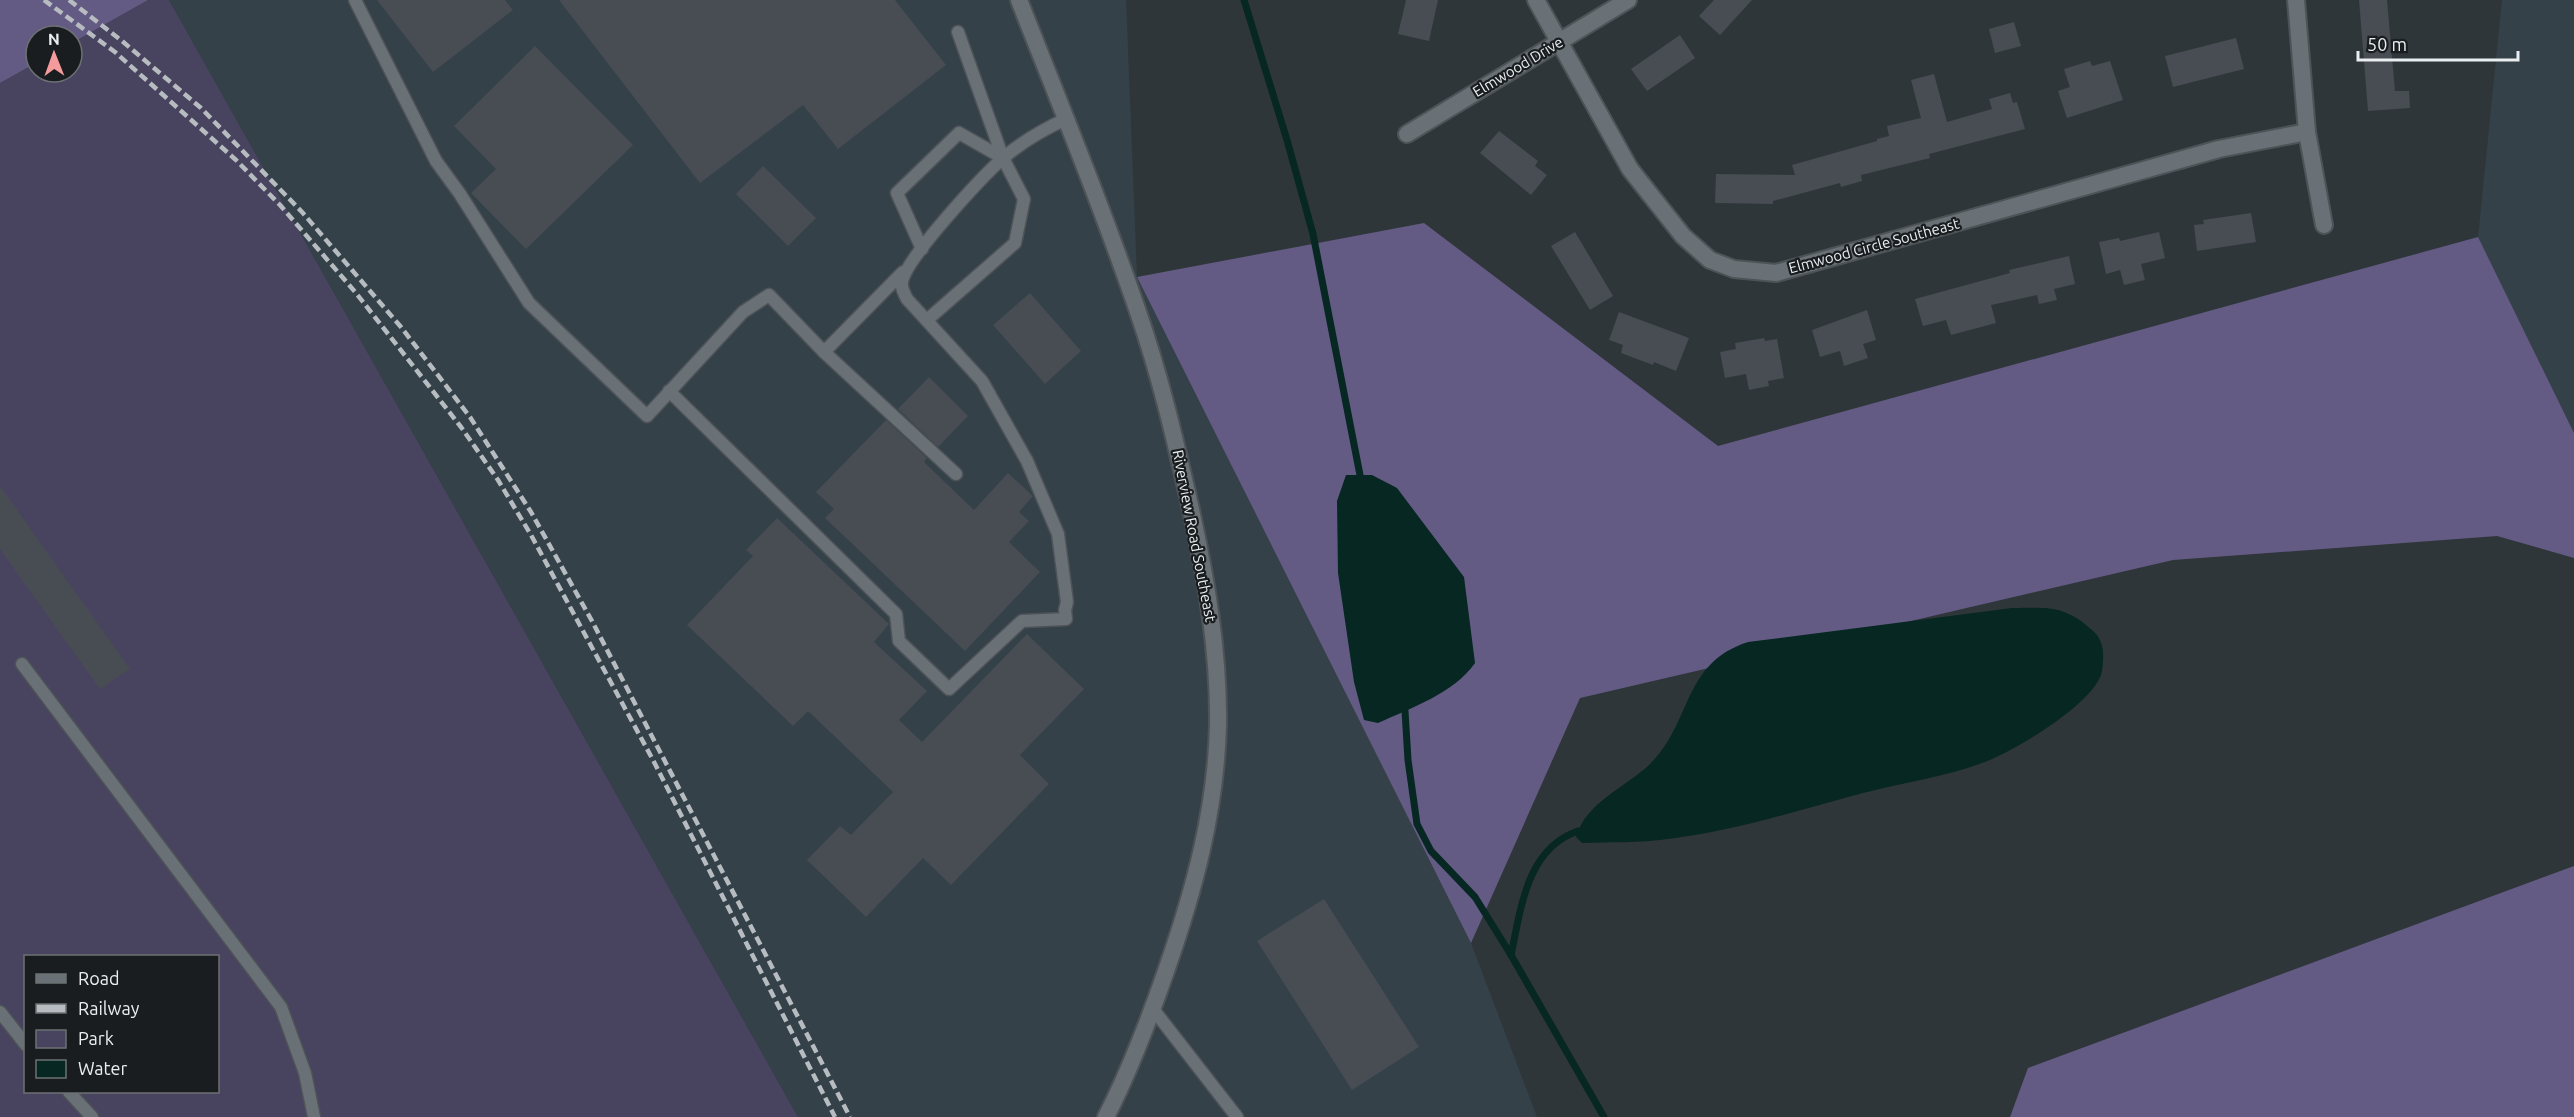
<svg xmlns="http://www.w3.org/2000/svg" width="2574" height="1117" viewBox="0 0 2574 1117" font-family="Ubuntu,sans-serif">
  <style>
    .built { fill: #344149 }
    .green { fill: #48435f; fill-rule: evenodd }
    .forest { fill: #645b84 }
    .water { fill: #062722 }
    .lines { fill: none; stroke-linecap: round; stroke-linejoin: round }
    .stream { stroke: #062722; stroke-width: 7 }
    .building { fill: #484c53 }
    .service-casing { stroke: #4e5357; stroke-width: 15 }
    .minor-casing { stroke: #4e5357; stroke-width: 20 }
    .tertiary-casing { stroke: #4e5357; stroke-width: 20 }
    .service { stroke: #697176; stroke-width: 12 }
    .minor { stroke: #697176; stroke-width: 16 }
    .tertiary { stroke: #697176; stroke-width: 16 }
    .rail { stroke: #b7bcc0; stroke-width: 4.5; stroke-dasharray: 9 4.5; stroke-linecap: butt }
    .labels { text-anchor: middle; stroke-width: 4.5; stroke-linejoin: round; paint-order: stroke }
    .street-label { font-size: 15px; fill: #e9eef1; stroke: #191d1f }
  </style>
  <rect width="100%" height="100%" fill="#2f363a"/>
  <!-- built -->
  <g class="built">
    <path d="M169 0H1126L1137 277 1471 943 1537 1117H798Z"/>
    <path d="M2502 0H2574V433L2478 238Z"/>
  </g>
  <!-- green -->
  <path class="green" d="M148 0H169L798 1117H0V83L36 63V72H72V43ZM26 956H218V1092H26Z"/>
  <!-- forest -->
  <g class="forest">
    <path d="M0 0H148L72 43V36H36V63L0 83Z"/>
    <path d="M1424 223 1718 446 2478 237 2574 433V558L2497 536 2173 560 1580 698 1471 943 1137 277Z"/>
    <path d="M2574 866V1117H2010L2028 1068Z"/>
  </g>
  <!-- water -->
  <g class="water">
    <path d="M1346 475H1372L1397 488 1464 577 1475 663C1454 693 1411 708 1378 723L1364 720 1354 682 1338 573 1337 501Z"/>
    <path d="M2012 608C2047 608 2063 604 2092 630 2105 641 2104 655 2102 671 2097 702 2012 753 1982 763 1944 777 1902 783 1863 793 1799 810 1735 831 1668 839 1640 843 1610 842 1582 843L1576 837C1586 802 1625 788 1650 764 1692 723 1682 663 1748 642Z"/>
  </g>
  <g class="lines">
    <!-- stream -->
    <g class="stream">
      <path d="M1244 0 1287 140 1313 234 1360 475"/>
      <path d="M1405 711 1408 760 1417 824 1431 851 1475 897 1511 955 1604 1117"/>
      <path d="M1511 955C1521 909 1526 849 1578 831"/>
    </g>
  </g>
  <!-- building -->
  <g class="building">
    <path d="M377 0H505L513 10 433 72Z"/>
    <path d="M559 0H895L946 65 838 149 803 105 700 183Z"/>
    <path d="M1406 0H1438L1429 41 1398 34Z"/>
    <path d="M1714 0H1752L1720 35 1699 16Z"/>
    <path d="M2359 0H2387L2395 91H2409L2410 108 2368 111Z"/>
    <path d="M2014 22 2021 46 1995 53 1989 29Z"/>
    <path d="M1680 35 1695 58 1647 91 1631 69Z"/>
    <path d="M2236 38 2244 69 2173 87 2165 56Z"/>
    <path d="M535 46 633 145 526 249 471 193 496 169 454 126Z"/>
    <path d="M2090 61 2092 66 2110 61 2123 100 2067 118 2058 91 2070 87 2064 69Z"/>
    <path d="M1934 74 1947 122 1992 109 1989 99 2010 93 2013 103 2017 102 2025 129 1929 154 1930 158 1861 175 1862 181 1841 187 1840 183 1773 201V204L1715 203 1716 174 1795 175 1792 165 1877 141V139L1889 136 1887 126 1921 118 1911 80Z"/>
    <path d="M1499 131 1538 161 1535 166 1547 175 1531 195 1480 153Z"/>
    <path d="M763 166 816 218 788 246 736 194Z"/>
    <path d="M2251 213 2256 242 2197 251 2194 225 2204 224 2203 220Z"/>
    <path d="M1575 232 1613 296 1590 310 1551 246Z"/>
    <path d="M2159 232 2165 258 2141 264 2145 280 2124 285 2120 270 2106 274 2099 242 2119 238 2120 241Z"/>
    <path d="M2069 256 2075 284 2054 289 2057 300 2039 304 2037 295 1991 305 1996 323 1951 335 1946 320 1923 326 1915 299 2010 273 2009 270Z"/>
    <path d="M1030 293 1081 351 1045 384 993 325Z"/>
    <path d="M1867 310 1876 340 1863 344 1868 358 1844 366 1840 351 1820 357 1812 330Z"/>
    <path d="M1619 312 1689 338 1676 371 1654 362 1653 365 1621 353 1623 345 1609 340Z"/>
    <path d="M1764 338 1765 341 1777 339 1784 378 1768 381 1769 386 1749 390 1746 374 1725 378 1720 352 1736 349 1735 343Z"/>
    <path d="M929 377 968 416 938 447 898 409Z"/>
    <path d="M886 420 927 458 924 462 974 510 1008 473 1033 496 1019 512 1029 521 1009 542 1040 572 965 651 825 518 834 509 816 492Z"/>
    <path d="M0 486 130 669 100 689 0 549Z"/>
    <path d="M777 518 889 624 874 642 927 691 899 720 922 742 1027 634 1084 689 1020 755 1049 784 951 885 923 858 866 917 807 860 840 826 851 835 893 792 808 711 793 726 687 625 753 556 746 550Z"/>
    <path d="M1324 899 1419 1047 1352 1090 1257 941Z"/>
  </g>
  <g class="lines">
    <defs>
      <g id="service">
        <path d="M355 0 436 161 460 194 529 303 647 416 743 312 769 295 824 352"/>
        <path d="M922 249 897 193 959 133 1003 158"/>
        <path d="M903 272 824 352 956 474"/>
        <path d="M927 320 1015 243 1024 199 1003 158 958 32"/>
        <path d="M669 391 896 614 899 641 949 689 1022 621 1066 619 1065 610 1067 602 1058 534 1027 461 982 381 907 299C904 293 901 288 902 282 906 258 982 177 1003 158 1022 142 1044 129 1066 119"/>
        <path d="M22 664 281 1007 305 1073 314 1117"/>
        <path d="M1153 1009 1237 1117"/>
        <path d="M0 1012 26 1045"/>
        <path d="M69 1092 92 1117"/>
      </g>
      <g id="minor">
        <path d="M1536 0 1630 169 1683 236 1710 260 1734 269 1776 273 2219 149 2307 132"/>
        <path d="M2296 0 2307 132 2324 225"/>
        <path d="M1407 134 1628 0"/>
      </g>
      <path id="tertiary" d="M1019 0C1060 104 1102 207 1138 312 1160 375 1175 440 1190 505 1206 578 1219 650 1218 725 1216 810 1194 891 1166 971 1149 1020 1130 1070 1106 1117"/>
    </defs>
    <!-- service casing -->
    <use href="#service" class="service-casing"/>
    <!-- minor casing -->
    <use href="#minor" class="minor-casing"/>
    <!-- tertiary casing -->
    <use href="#tertiary" class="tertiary-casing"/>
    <!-- service -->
    <use href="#service" class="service"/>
    <!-- minor -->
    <use href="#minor" class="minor"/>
    <!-- tertiary -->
    <use href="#tertiary" class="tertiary"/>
    <!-- rail -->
    <g class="rail">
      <path d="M44 0 115 52 236 160 280 205 356 293 461 427 498 480 531 535 653 760 835 1117"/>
      <path d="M69 0 122 41 201 108 302 212 401 327 470 417 531 512 592 621 850 1117"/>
    </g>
  </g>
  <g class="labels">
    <!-- street labels -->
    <g class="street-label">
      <text transform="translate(1518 67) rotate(-31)" y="5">Elmwood Drive</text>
      <text transform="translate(1874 246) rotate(-15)" y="5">Elmwood Circle Southeast</text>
      <text transform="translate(1194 536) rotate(79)" y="5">Riverview Road Southeast</text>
    </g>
  </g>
  <!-- legend -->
  <rect x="24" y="955" width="195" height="138" fill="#191d1f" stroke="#6c7173" stroke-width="1.5"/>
  <rect x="36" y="974" width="30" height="9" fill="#697176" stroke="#6c7173" stroke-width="1.5"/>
  <text x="78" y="985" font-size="18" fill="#e9eef1">Road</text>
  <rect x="36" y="1004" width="30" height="9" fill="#b7bcc0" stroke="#6c7173" stroke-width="1.5"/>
  <text x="78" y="1015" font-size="18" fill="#e9eef1">Railway</text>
  <rect x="36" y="1030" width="30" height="18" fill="#48435f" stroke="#6c7173" stroke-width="1.5"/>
  <text x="78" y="1045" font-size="18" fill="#e9eef1">Park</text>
  <rect x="36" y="1060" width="30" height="18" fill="#062722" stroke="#6c7173" stroke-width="1.5"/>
  <text x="78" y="1075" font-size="18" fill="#e9eef1">Water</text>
  <!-- north arrow -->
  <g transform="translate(54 54) rotate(359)"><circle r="28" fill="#191d1f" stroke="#6c7173" stroke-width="1.5"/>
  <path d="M0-4.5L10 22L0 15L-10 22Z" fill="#f59b9c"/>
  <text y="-9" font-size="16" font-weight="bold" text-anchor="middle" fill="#e9eef1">N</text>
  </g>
  <!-- scale -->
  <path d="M2358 51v9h160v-9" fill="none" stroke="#e9eef1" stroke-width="3"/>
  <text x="2367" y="51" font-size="18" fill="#e9eef1" stroke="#191d1f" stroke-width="4.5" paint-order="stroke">50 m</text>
</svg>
